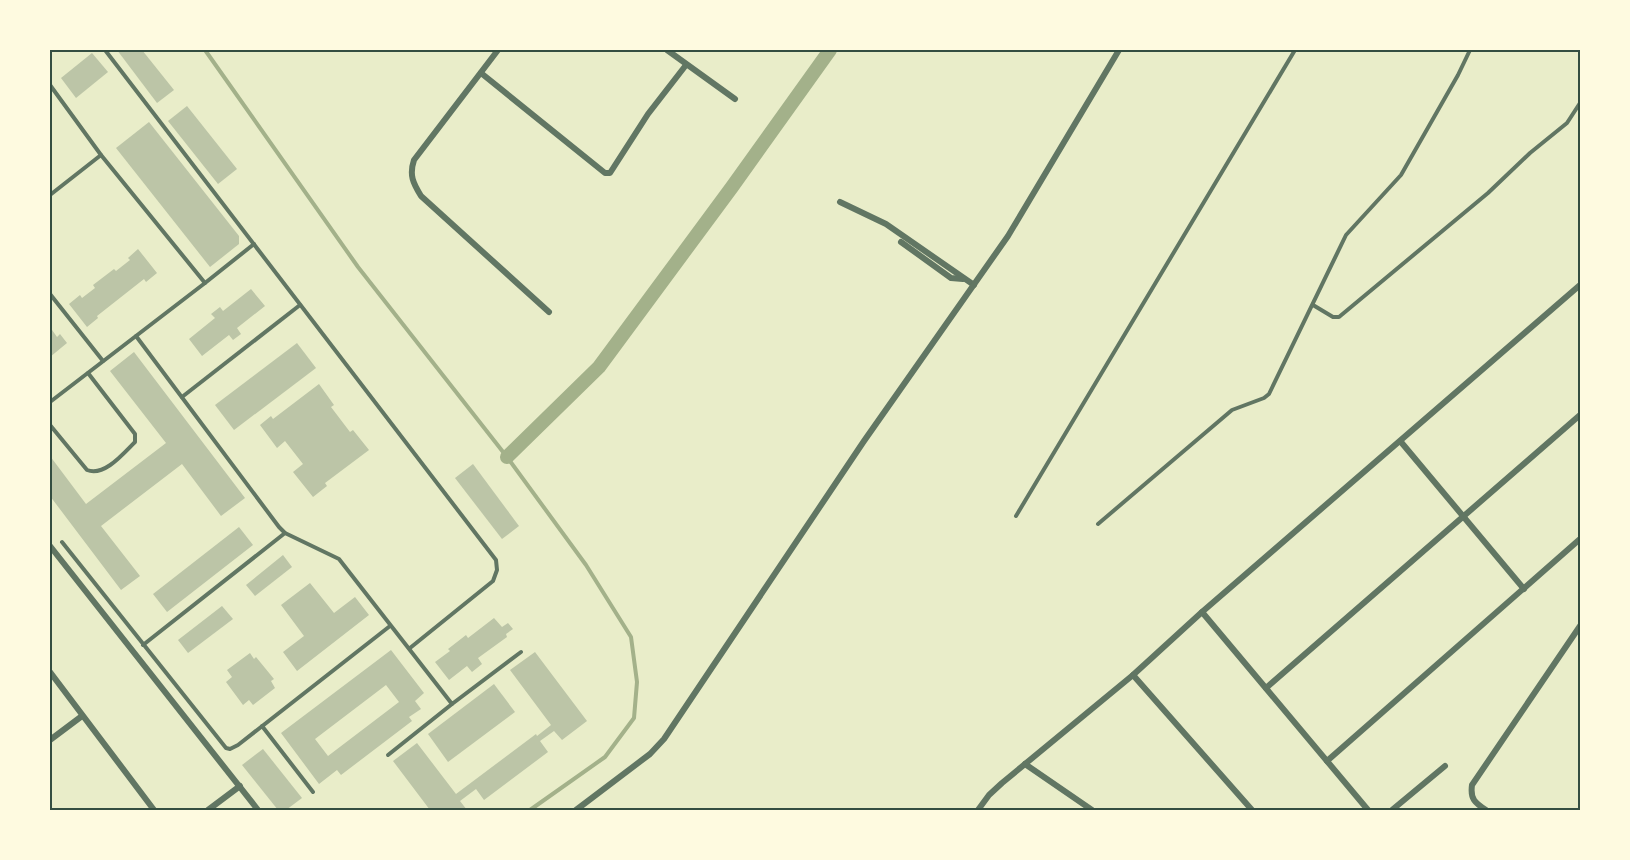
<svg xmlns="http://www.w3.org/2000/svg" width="1630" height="860" viewBox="0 0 1630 860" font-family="Montserrat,sans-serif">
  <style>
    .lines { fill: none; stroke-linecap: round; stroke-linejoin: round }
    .stream { stroke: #a3b18a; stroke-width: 4 }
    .canal { stroke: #a3b18a; stroke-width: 14 }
    .building { fill: #bcc5a7; fill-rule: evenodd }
    .service { stroke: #617663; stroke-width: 4 }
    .minor { stroke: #617663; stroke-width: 6 }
    .neatline { fill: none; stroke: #344e41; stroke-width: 2 }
  </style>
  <rect width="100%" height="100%" fill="#e9edc9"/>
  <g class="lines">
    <!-- stream -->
    <path class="stream" d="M205 50 358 267 507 457 586 565 631 637 637 682 634 718 605 757 530 810"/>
    <!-- canal -->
    <path class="canal" d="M507 457 599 367 732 187 830 50"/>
  </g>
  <!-- building -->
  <g class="building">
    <path d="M117 50H142L174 90 157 103Z"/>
    <path d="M92 53 108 72 76 98 61 78Z"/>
    <path d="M187 106 237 169 218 184 168 121Z"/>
    <path d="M149 122 239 236V244L210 267 116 148Z"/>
    <path d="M138 249 157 273 146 282 144 279 97 316 98 318 87 327 69 304 80 295 82 298 95 288 93 285 114 269 116 271 130 260 128 258Z"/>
    <path d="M251 289 265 306 237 328 241 334 233 340 229 335 202 356 189 339 215 318 211 314 220 307 223 311Z"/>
    <path d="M50 327 57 337 60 334 67 343 50 357Z"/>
    <path d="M297 343 316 368 234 430 215 405Z"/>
    <path d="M134 352 245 498 221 516 182 464 101 526 140 576 121 590 50 496V456L86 504 166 443 110 371Z"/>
    <path d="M319 384 334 405 331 407 350 432 353 430 369 450 325 483 327 486 313 497 293 472 303 464 285 441 277 448 260 425 271 416 273 419Z"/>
    <path d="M473 464 519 526 502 539 455 478Z"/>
    <path d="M239 527 253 545 167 612 153 594Z"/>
    <path d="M283 555 292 567 255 596 246 585Z"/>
    <path d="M310 583 334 613 355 597 369 615 297 671 283 652 304 636 281 605Z"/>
    <path d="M222 606 233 619 188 653 178 640Z"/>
    <path d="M494 618 502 627 508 623 513 629 506 634 507 637 478 658 482 664 472 672 467 666 449 680 435 662 450 651 448 649 466 635 468 638Z"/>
    <path d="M391 650 424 693 415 701 421 709 409 717 412 721 341 775 337 770 319 784 281 733ZM386 685 399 702 328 756 315 739Z"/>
    <path d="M535 652 587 721 562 740 554 731 540 741 548 752 484 800 476 789 460 801 467 810H430L393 761 417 743 456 794 536 734 537 736 551 725 510 670Z"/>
    <path d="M250 653 254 659 256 657 274 679 271 681 275 688 253 705 249 700 243 705 226 682 232 677 227 670Z"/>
    <path d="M494 684 515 712 448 762 428 734Z"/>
    <path d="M263 749 302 798 286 810H278L242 765Z"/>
  </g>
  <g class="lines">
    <!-- service -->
    <g class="service">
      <path d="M105 50 496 560 497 570 493 581 410 648"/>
      <path d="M50 85 101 155 205 283 50 402"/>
      <path d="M50 195 101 155"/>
      <path d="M205 283 254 244"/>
      <path d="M50 294 103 361"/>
      <path d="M1313 305 1333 317H1339L1488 193 1530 153 1567 123 1580 103"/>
      <path d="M136 336 279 527 285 533 339 559 452 704 521 652"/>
      <path d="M182 397 300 305"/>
      <path d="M50 425 87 470C104 477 123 454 135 442V434L88 373"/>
      <path d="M1016 516 1295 50"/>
      <path d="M1098 524 1232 410 1264 398 1269 394 1346 235 1401 175 1458 75 1470 50"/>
      <path d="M62 542 226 748 230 749 238 745 390 626"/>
      <path d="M143 645 285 533"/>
      <path d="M262 726 313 792"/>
      <path d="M388 755 452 704"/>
    </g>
    <!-- minor -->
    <g class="minor">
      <path d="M498 50 414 160C409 175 413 183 421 196L549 312"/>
      <path d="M667 50 735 99"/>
      <path d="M481 73 605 173H610L648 114 686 65"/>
      <path d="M840 202 886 224 974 285"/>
      <path d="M901 242 951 278 963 279"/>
      <path d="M1401 442 1524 589"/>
      <path d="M50 546 258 810"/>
      <path d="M1202 612 1368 810"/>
      <path d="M50 672 154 810"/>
      <path d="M1133 675 1252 810"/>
      <path d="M1266 688 1580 415"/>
      <path d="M50 740 82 716"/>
      <path d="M1327 761 1580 539"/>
      <path d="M1025 764 1092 810"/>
      <path d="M208 810 240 786"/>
      <path d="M576 810 650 754 664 739 864 441 1008 236 1119 50"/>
      <path d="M978 810 989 795 1002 783 1133 675 1202 612 1580 285"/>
      <path d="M1392 810 1445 766"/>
      <path d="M1486 810C1475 803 1470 799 1472 785L1580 626"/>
    </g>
  </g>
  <!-- border -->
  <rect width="1630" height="860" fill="none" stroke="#fefae0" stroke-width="102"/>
  <rect x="51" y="51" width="1528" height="758" class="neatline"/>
</svg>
